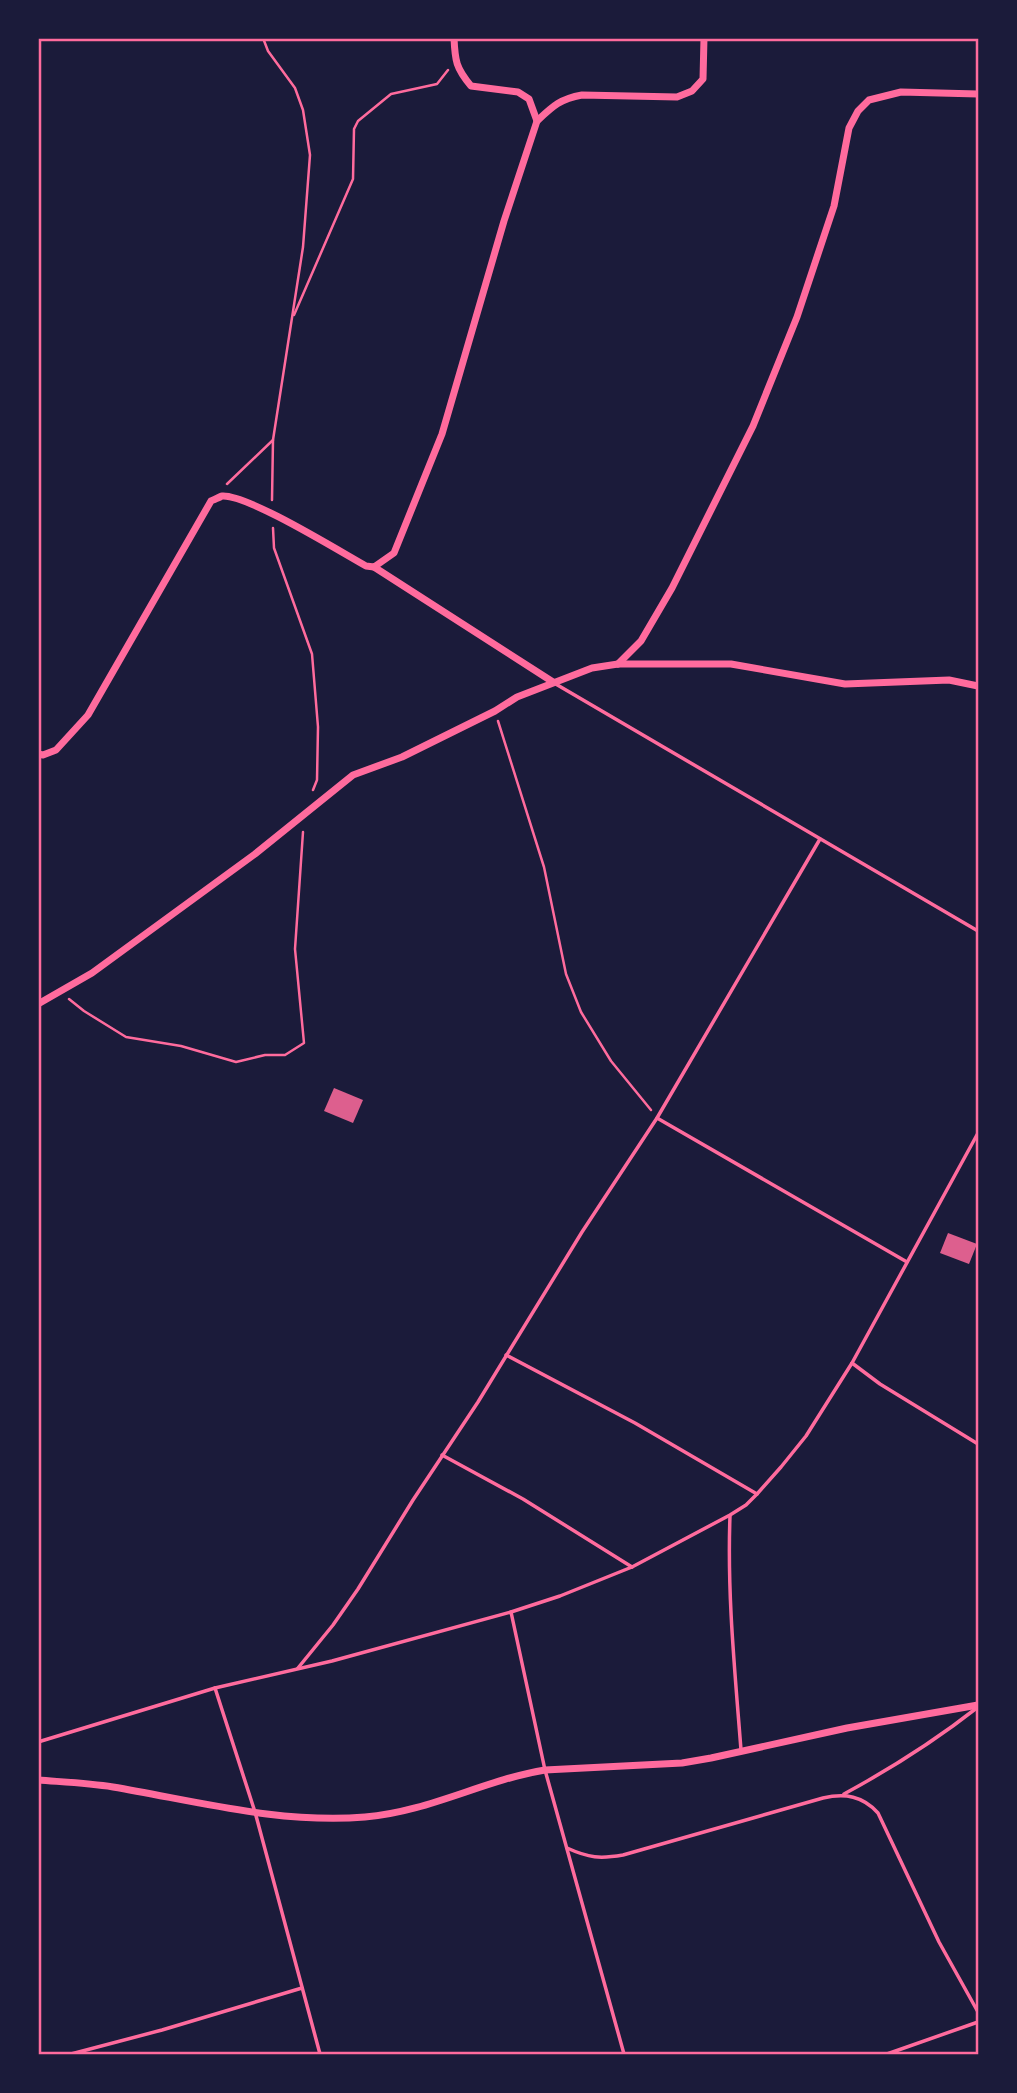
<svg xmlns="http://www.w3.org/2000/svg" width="1017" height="2093" viewBox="0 0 1017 2093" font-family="'Libre Baskerville',serif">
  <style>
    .building { fill: #dd5f8e }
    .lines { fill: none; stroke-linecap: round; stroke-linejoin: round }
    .path { stroke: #ff6b9d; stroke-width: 2.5 }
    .service { stroke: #ff6b9d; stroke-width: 3.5 }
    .minor { stroke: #ff6b9d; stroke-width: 7 }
    .neatline { fill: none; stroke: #ff6b9d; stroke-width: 2.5 }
  </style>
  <rect width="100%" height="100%" fill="#1b1b3a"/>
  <!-- building -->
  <g class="building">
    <path d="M334 1088 363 1100 353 1123 324 1111Z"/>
    <path d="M948 1233 977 1244 969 1264 940 1253Z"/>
  </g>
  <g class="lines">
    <!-- path -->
    <g class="path">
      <path d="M263 38 268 51 295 88 303 110 310 155 303 247 273 440 272 500"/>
      <path d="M294 315 353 179 354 129 358 121 391 94 437 84 448 70"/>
      <path d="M227 484 273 440"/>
      <path d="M273 528 274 548 312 654 318 727 317 780 313 790"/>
      <path d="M498 721 544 867 566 974 581 1012 611 1061 651 1110"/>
      <path d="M69 999 84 1011 126 1037 181 1046 236 1062 265 1055H285L304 1043 295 949 303 832"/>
    </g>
    <!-- service -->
    <g class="service">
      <path d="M554 683 978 931"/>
      <path d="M657 1118 907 1262"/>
      <path d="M506 1355 635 1423 757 1494"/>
      <path d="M852 1363 880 1384 978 1444"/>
      <path d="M442 1455 523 1499 632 1567"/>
      <path d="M730 1516C727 1594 735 1672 741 1750"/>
      <path d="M511 1612 545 1770 624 2054"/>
      <path d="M298 1668 333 1625 358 1589 413 1500 478 1402 582 1232 657 1118 820 839"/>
      <path d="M215 1688 255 1812 320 2054"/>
      <path d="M38 1742 215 1688 332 1661 511 1612 560 1596 632 1567 730 1515 746 1505 757 1494 781 1467 806 1436 852 1363 978 1133"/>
      <path d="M844 1794C892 1768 936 1740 978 1707"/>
      <path d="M567 1848C589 1858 600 1859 623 1855L823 1798C845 1793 863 1796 878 1813L939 1942 978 2012"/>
      <path d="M71 2054 162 2030 302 1988"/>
      <path d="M887 2054 978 2022"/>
    </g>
    <!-- minor -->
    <g class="minor">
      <path d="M537 121C553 106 560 99 582 95L677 97 692 91 703 79 704 38"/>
      <path d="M374 567 553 682"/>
      <path d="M618 664 641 641 672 588 753 426 797 317 834 206 849 128 858 111 869 100 901 92 978 94"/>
      <path d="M38 754 43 755 56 750 88 715 211 501C213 500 220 497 222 496 247 494 339 551 366 566L374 567 394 553 442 434 504 221 537 121 529 99 518 92 471 86C456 68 455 61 454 38"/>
      <path d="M38 1004 92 973 255 854 353 775 402 757 495 711 517 697 592 668 618 664H731L845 684 949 680 978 686"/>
      <path d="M38 1780C63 1782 88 1783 113 1787 196 1801 280 1824 365 1817 428 1812 484 1780 545 1770L682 1763 711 1758 847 1728 978 1705"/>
    </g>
  </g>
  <!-- border -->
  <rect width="1017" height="2093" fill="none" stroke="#1b1b3a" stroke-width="80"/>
  <rect x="40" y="40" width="937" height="2013" class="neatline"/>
</svg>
